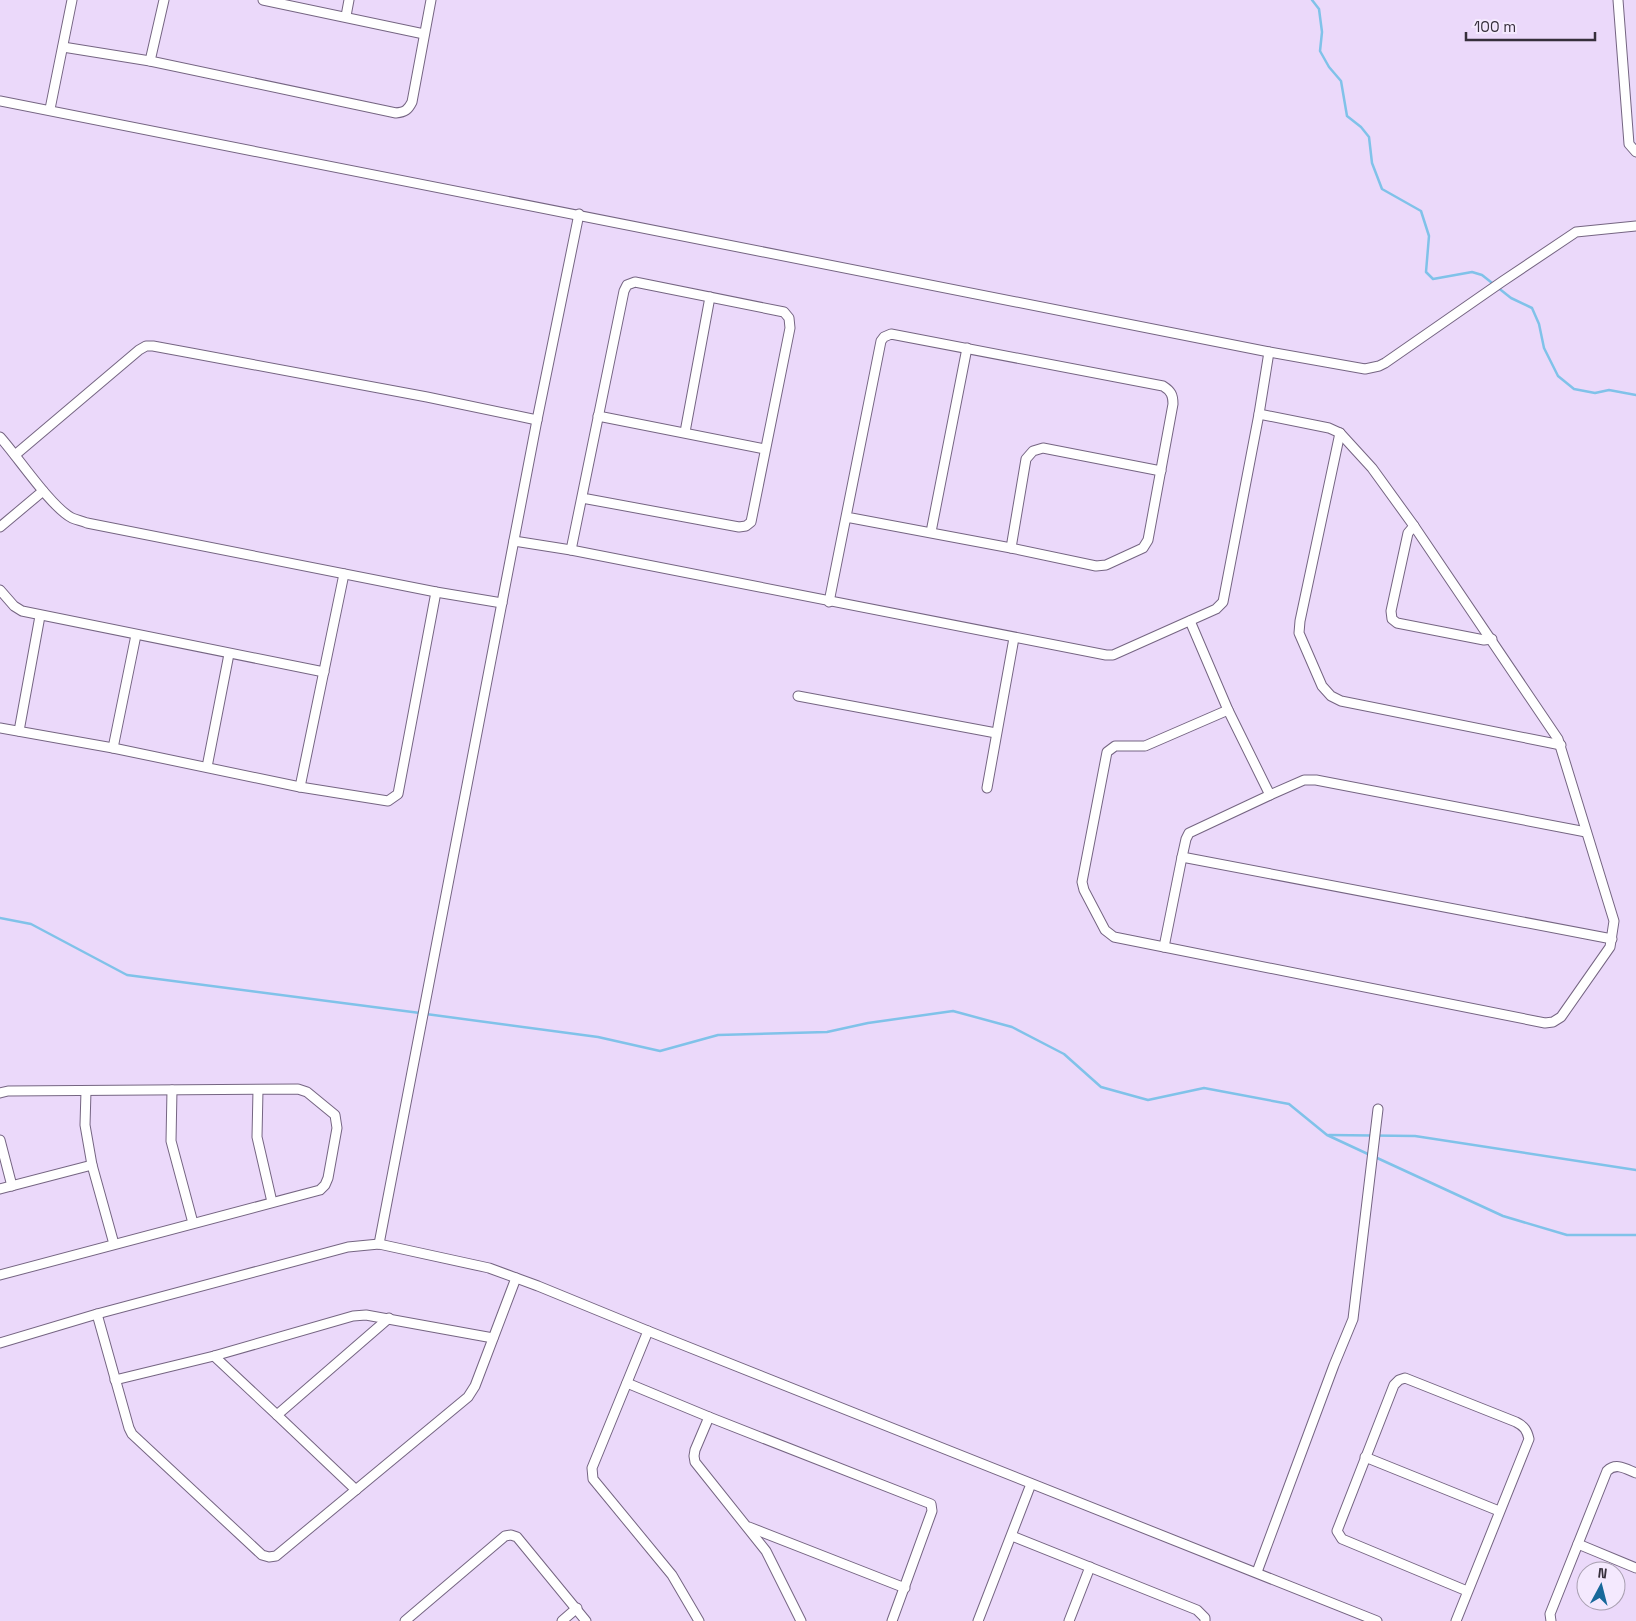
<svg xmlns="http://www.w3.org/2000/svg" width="1636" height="1621" viewBox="0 0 1636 1621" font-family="'Space Grotesk',sans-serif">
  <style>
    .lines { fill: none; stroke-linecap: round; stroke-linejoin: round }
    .stream { stroke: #80c2e9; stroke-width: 2.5 }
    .street-casing { stroke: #756582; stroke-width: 11 }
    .street { stroke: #fff; stroke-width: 9 }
  </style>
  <rect width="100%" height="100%" fill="#ebd9fa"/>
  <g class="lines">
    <!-- stream -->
    <g class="stream">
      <path d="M1312 0 1319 9 1322 32 1320 51 1329 67 1341 81 1347 116 1361 127 1369 137 1372 163 1382 189 1421 211 1429 236 1426 272 1433 279 1472 272 1482 275 1511 298 1532 308 1539 324 1544 348 1558 376 1574 389 1595 393 1609 390 1636 395"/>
      <path d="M0 918 31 924 127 975 420 1013"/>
      <path d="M426 1014 598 1037 660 1051 718 1035 827 1032 868 1023 953 1011 1012 1027 1064 1054 1101 1087 1148 1100 1204 1088 1289 1104 1327 1135 1370 1155"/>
      <path d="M1329 1135 1415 1136 1636 1170"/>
      <path d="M1375 1157 1503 1216 1567 1235H1636"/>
    </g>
    <defs>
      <g id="street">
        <path d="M263 0 424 34"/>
        <path d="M1618 0 1629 144 1636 152"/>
        <path d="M346 16 349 0"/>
        <path d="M63 47 150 61 396 113C405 112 408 110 412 102L431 0"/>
        <path d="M150 61 164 0"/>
        <path d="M0 101 1269 352 1365 369 1379 366 1385 363 1503 281 1576 232 1636 226"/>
        <path d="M50 109 72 0"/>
        <path d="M598 416 765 449"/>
        <path d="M685 432 710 297"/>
        <path d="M1340 433 1300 621 1299 633 1322 686 1331 696 1341 701 1561 745"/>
        <path d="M0 437C18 457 51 507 72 518 77 520 82 521 87 523L436 592 502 603"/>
        <path d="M15 455 139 350 146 346H153L191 353 427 397 537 420"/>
        <path d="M1414 526 1408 533 1391 611 1392 619 1397 623 1484 640 1492 639"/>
        <path d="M0 527 43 491"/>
        <path d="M931 532 967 348"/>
        <path d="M514 541 571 550 1106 655H1113L1216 609 1223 602 1259 414 1269 352"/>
        <path d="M1011 548 1026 459 1033 451 1043 448 1161 471"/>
        <path d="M571 550 624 291 627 285 635 282 784 312 789 318 790 328 751 522 746 526 739 527 582 498"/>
        <path d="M0 590 14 606 22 611 324 672"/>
        <path d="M829 602 881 341 884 337 891 334 1163 386C1171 391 1173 395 1173 404L1148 540 1143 548 1106 565 1096 566 1011 548 846 517"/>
        <path d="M1190 621 1228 710 1270 795"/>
        <path d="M798 696 996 733"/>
        <path d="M1228 710 1145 746H1115L1107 752 1082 882 1084 890 1105 930 1114 937 1164 947 1545 1023 1553 1022 1561 1017 1610 947 1614 921 1558 739 1414 526 1372 468 1340 433 1329 428 1259 414"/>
        <path d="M0 728 113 748 300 787 388 801 398 794 436 592"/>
        <path d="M19 731 40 616"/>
        <path d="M113 748 136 635"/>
        <path d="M207 767 229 654"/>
        <path d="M300 787 344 574"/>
        <path d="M987 788 1014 638"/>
        <path d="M1182 857 1612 939"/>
        <path d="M1164 947 1182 857 1186 839 1189 833 1270 795 1304 780H1316L1586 832"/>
        <path d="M172 1090 171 1141 193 1223"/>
        <path d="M258 1090 257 1137 272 1202"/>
        <path d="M86 1091 85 1125 92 1165 114 1244"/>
        <path d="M0 1093 8 1091 298 1089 307 1092 335 1115 337 1128 328 1178 325 1185 320 1190 0 1275"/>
        <path d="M0 1140 12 1186"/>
        <path d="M0 1189 92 1165"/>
        <path d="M379 1244 537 420 579 214"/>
        <path d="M97 1314 129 1428 132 1434 262 1555 269 1557 276 1556 468 1397 475 1386 516 1278"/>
        <path d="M648 1331 592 1468 593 1479 672 1575 699 1621"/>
        <path d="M0 1343 97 1314 348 1247 379 1244 489 1268 538 1286 648 1331 1377 1621"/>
        <path d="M214 1356 277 1415 389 1318"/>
        <path d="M115 1380 214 1356 353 1316 366 1315 493 1338"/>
        <path d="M627 1383 709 1417 931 1504 932 1511 892 1621"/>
        <path d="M277 1415 356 1490"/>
        <path d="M709 1417 695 1450 694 1456 695 1462 766 1551 801 1621"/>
        <path d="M1365 1457 1499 1511"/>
        <path d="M749 1527 905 1588"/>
        <path d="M1012 1536 1197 1610 1205 1618V1621"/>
        <path d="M1578 1544 1636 1568"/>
        <path d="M1257 1572 1334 1365 1353 1319 1378 1109"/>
        <path d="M405 1621 505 1536 511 1535 517 1537 586 1621"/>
        <path d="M562 1621 577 1608"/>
        <path d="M978 1621 1031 1484"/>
        <path d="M1069 1621 1090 1567"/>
        <path d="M1456 1621 1529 1439C1527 1430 1524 1426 1516 1422L1405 1378 1399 1380 1394 1385 1337 1531 1342 1539 1467 1591"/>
        <path d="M1551 1621 1550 1614 1607 1471C1616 1462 1626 1469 1636 1473"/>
      </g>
    </defs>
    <!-- street casing -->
    <use href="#street" class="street-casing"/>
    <!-- street -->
    <use href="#street" class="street"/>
  </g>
  <!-- north arrow -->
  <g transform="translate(1601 1586) rotate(7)"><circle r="24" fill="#f4e9fe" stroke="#a89fb0"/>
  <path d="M0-4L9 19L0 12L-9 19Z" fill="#18689a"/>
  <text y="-8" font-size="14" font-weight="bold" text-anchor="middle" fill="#362f3b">N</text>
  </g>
  <!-- scale -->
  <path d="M1466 32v8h129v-8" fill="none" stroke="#362f3b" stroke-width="2.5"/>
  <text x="1474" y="32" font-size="15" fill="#362f3b" stroke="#f4e9fe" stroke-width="4" paint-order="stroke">100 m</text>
</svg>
